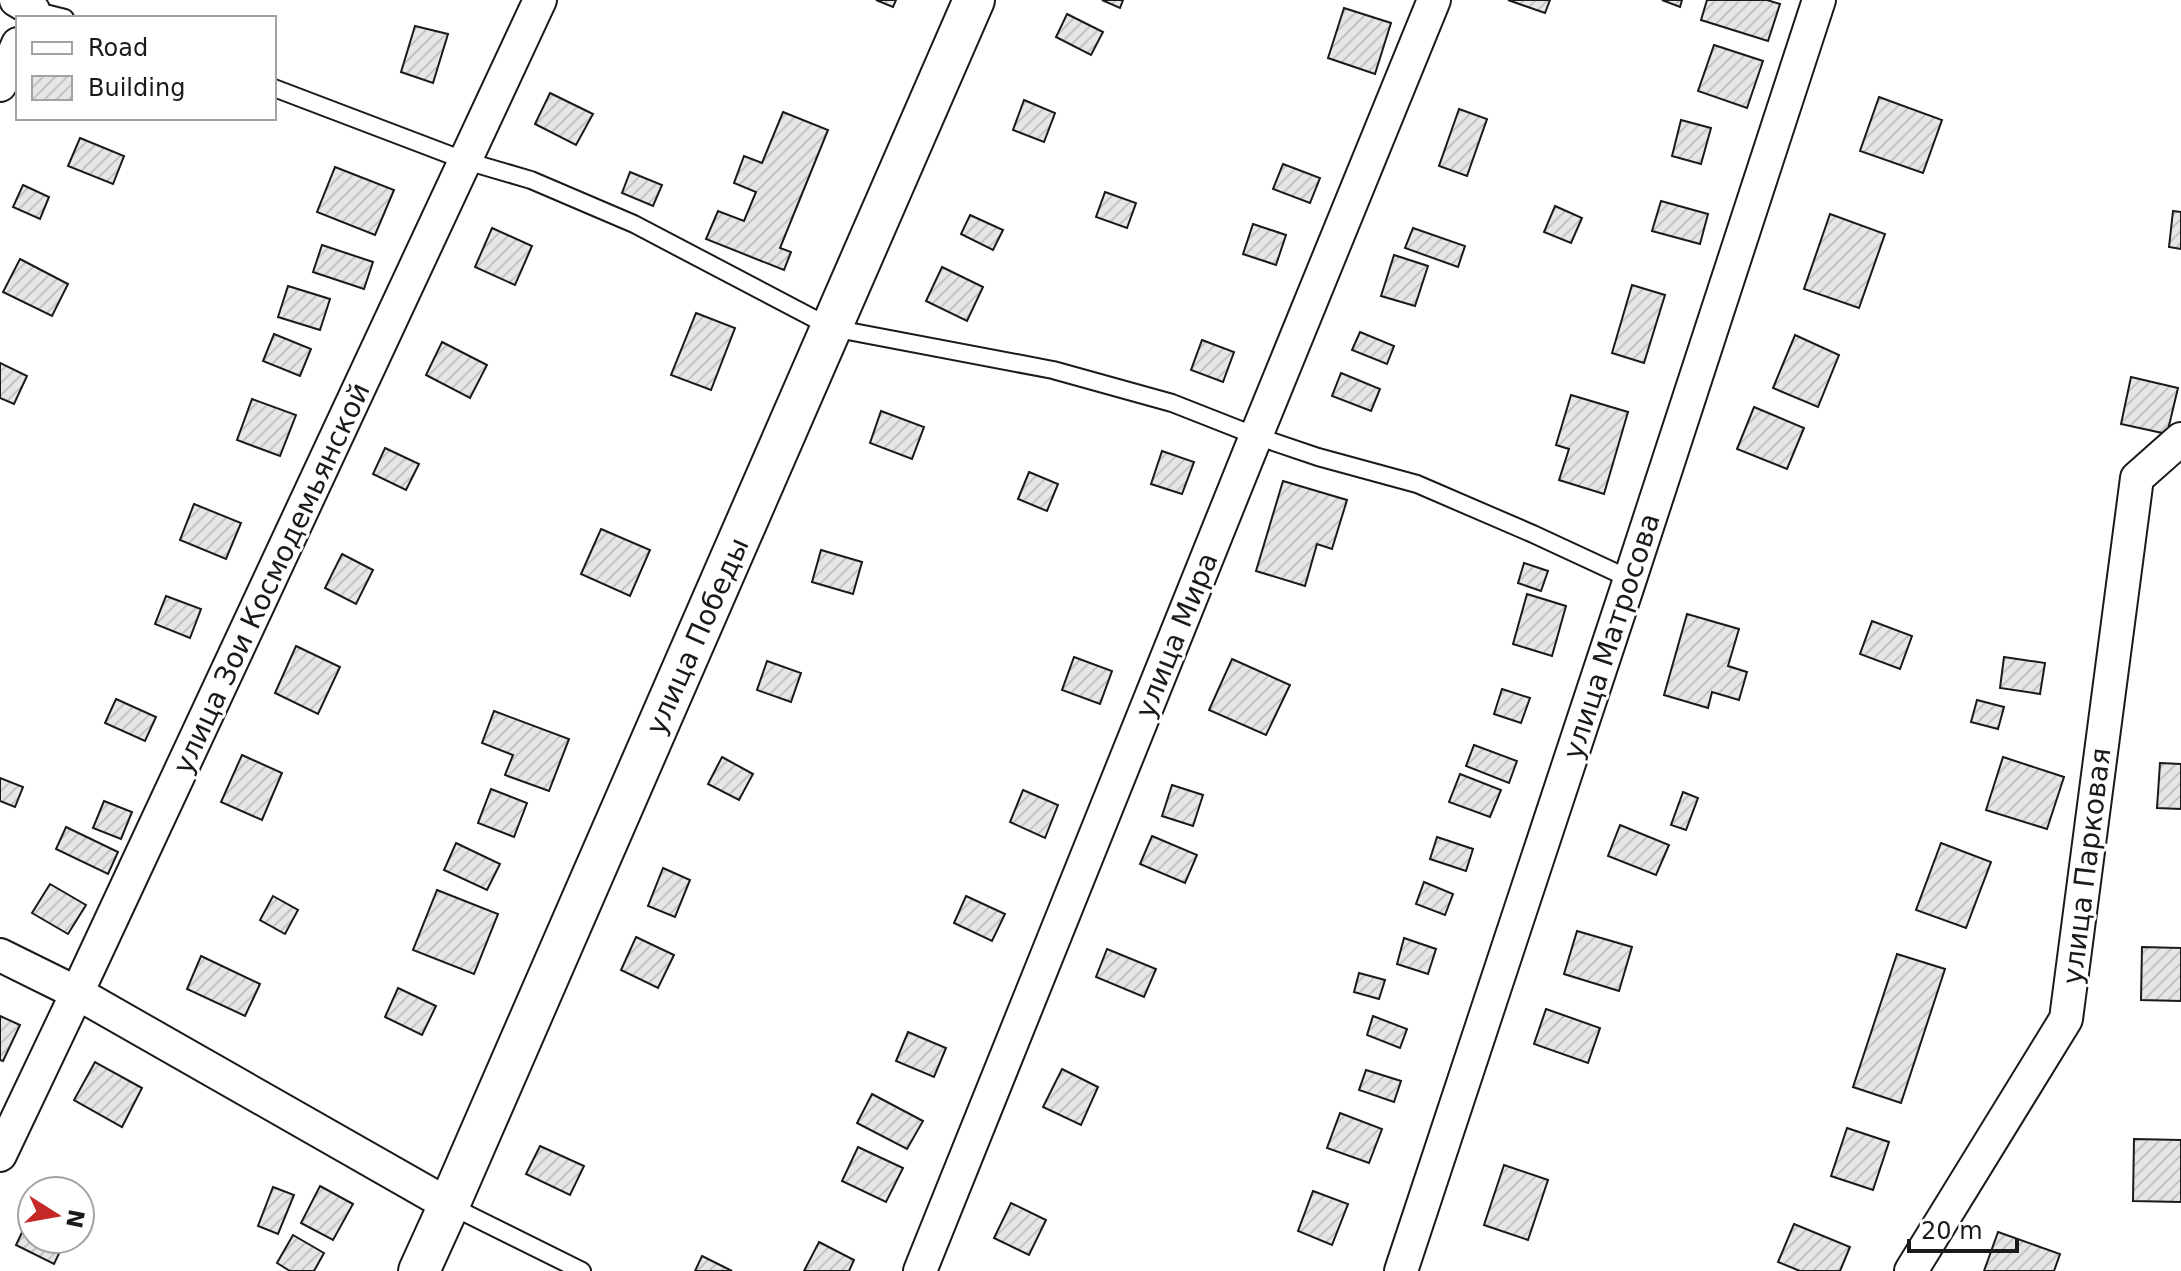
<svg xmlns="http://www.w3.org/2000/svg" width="2181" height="1271" viewBox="0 0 2181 1271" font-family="'DejaVu Sans',sans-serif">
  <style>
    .building { fill: url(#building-hatch); stroke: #1a1a1a; stroke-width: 2 }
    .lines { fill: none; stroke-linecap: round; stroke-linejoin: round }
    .service-casing { stroke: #1a1a1a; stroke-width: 20 }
    .minor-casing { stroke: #1a1a1a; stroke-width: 36 }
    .tertiary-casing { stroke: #1a1a1a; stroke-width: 44 }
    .service { stroke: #fff; stroke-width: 16 }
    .minor { stroke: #fff; stroke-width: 32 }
    .tertiary { stroke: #fff; stroke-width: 40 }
    .labels { text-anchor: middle; stroke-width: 6; stroke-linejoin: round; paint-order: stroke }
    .street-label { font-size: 28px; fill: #1a1a1a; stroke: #fff }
  </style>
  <defs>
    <pattern id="building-hatch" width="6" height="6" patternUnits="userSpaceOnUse" patternTransform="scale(2)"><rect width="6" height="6" fill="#e6e6e6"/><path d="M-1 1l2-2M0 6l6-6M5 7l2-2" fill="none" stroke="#c5c5c5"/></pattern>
  </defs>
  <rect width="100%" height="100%" fill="#fff"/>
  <!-- building -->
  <g class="building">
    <path d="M876 0H896L893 7Z"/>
    <path d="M1102 0H1123L1120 8Z"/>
    <path d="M1508 0H1550L1545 13Z"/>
    <path d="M1662 0H1682L1680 7Z"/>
    <path d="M1707 0H1767L1780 4 1768 41 1701 20Z"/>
    <path d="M1344 8 1391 23 1375 74 1328 58Z"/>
    <path d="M1067 14 1103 32 1091 55 1056 37Z"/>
    <path d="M415 26 448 34 433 83 401 72Z"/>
    <path d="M1714 45 1763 61 1747 108 1698 91Z"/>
    <path d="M550 93 593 114 576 145 535 124Z"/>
    <path d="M1879 97 1942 120 1923 173 1860 151Z"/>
    <path d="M1024 100 1055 113 1044 142 1013 130Z"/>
    <path d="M1459 109 1487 119 1467 176 1439 166Z"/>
    <path d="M783 112 828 130 780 248 791 252 784 270 706 239 718 211 744 221 756 192 734 183 744 156 762 163Z"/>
    <path d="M1681 120 1711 128 1701 164 1672 156Z"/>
    <path d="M80 138 124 156 113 184 68 166Z"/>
    <path d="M1283 164 1320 178 1310 203 1273 189Z"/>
    <path d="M335 167 394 190 375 235 317 212Z"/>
    <path d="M630 172 662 185 653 206 622 193Z"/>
    <path d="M23 185 49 197 40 219 13 207Z"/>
    <path d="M1105 192 1136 203 1127 228 1096 217Z"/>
    <path d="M1661 201 1708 214 1700 244 1652 231Z"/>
    <path d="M1555 206 1582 218 1571 243 1544 232Z"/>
    <path d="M2173 211 2181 212V249L2169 247Z"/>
    <path d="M1830 214 1885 234 1859 308 1804 289Z"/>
    <path d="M970 215 1003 230 993 250 961 234Z"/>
    <path d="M1253 224 1286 235 1276 265 1243 254Z"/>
    <path d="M492 228 532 246 515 285 475 267Z"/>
    <path d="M1413 228 1465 246 1458 267 1405 248Z"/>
    <path d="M322 245 373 262 364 289 313 272Z"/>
    <path d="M1394 255 1428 266 1415 306 1381 296Z"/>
    <path d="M20 259 68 284 52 316 3 292Z"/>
    <path d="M942 267 983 287 967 321 926 301Z"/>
    <path d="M1632 285 1665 295 1644 363 1612 353Z"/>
    <path d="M288 286 330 299 320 330 278 317Z"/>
    <path d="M696 313 735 328 711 390 671 375Z"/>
    <path d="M1360 332 1394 346 1387 364 1352 350Z"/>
    <path d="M274 334 311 349 300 376 263 361Z"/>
    <path d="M1795 335 1839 355 1818 407 1773 388Z"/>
    <path d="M1202 340 1234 352 1223 382 1191 370Z"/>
    <path d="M442 342 487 365 470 398 426 375Z"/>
    <path d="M0 363 27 376 14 404 0 398Z"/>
    <path d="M1341 373 1380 389 1371 411 1332 396Z"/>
    <path d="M2131 377 2178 388 2167 434 2121 424Z"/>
    <path d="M1571 395 1628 412 1604 494 1559 480 1569 449 1556 445Z"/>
    <path d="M252 399 296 415 280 456 237 440Z"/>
    <path d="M1754 407 1804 428 1787 469 1737 449Z"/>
    <path d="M881 411 924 427 912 459 870 443Z"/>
    <path d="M385 448 419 464 406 490 373 474Z"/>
    <path d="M1162 451 1194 462 1182 494 1151 484Z"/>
    <path d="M1029 472 1058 484 1047 511 1018 499Z"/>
    <path d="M1283 481 1347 500 1332 549 1317 544 1305 586 1256 571Z"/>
    <path d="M194 504 241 523 226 559 180 540Z"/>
    <path d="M601 529 650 550 630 596 581 574Z"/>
    <path d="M821 550 862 562 853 594 812 582Z"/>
    <path d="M342 554 373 570 356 604 325 588Z"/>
    <path d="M1524 563 1548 571 1541 591 1518 583Z"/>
    <path d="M1527 594 1566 606 1552 656 1513 644Z"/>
    <path d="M166 596 201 609 190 638 155 624Z"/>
    <path d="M1687 614 1739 629 1728 666 1747 672 1739 700 1712 692 1708 708 1664 695Z"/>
    <path d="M1872 621 1912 636 1900 669 1860 654Z"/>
    <path d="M296 646 340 667 318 714 275 693Z"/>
    <path d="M1074 657 1112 671 1100 704 1062 690Z"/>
    <path d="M2004 657 2045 663 2040 694 2000 688Z"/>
    <path d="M1232 659 1290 685 1266 735 1209 710Z"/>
    <path d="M767 661 801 673 791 702 757 690Z"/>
    <path d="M1502 689 1530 698 1521 723 1494 714Z"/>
    <path d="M116 699 156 717 145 741 105 723Z"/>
    <path d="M1977 700 2004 707 1998 729 1971 722Z"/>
    <path d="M494 711 569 739 549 791 505 775 513 755 482 743Z"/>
    <path d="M1474 745 1517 761 1509 783 1466 766Z"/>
    <path d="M242 755 282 773 262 820 221 802Z"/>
    <path d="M722 757 753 774 739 800 708 784Z"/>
    <path d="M2003 757 2064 777 2047 829 1986 810Z"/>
    <path d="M2160 763 2181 764V809L2157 808Z"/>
    <path d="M1460 774 1501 790 1490 817 1449 802Z"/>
    <path d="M0 778 23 787 15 807 0 801Z"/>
    <path d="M1172 785 1203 795 1193 826 1162 816Z"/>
    <path d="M491 789 527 803 514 837 478 823Z"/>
    <path d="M1023 790 1058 805 1045 838 1010 822Z"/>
    <path d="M1683 792 1698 798 1686 830 1671 825Z"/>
    <path d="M104 801 132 812 121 839 93 828Z"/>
    <path d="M1620 825 1669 845 1656 875 1608 856Z"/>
    <path d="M66 827 118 852 108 874 56 849Z"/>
    <path d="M1152 836 1197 855 1185 883 1140 864Z"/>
    <path d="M1437 837 1473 849 1466 871 1430 859Z"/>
    <path d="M456 843 500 864 487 890 444 870Z"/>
    <path d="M1941 843 1991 862 1966 928 1916 910Z"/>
    <path d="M663 868 690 880 675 917 648 906Z"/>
    <path d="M1424 882 1453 894 1445 915 1416 904Z"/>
    <path d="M50 884 86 905 68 934 32 913Z"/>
    <path d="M437 890 498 914 474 974 413 950Z"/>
    <path d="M273 896 298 910 285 934 260 920Z"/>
    <path d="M966 896 1005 914 992 941 954 923Z"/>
    <path d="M1577 931 1632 947 1619 991 1564 974Z"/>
    <path d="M636 937 674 955 658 988 621 970Z"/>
    <path d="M1404 938 1436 949 1428 974 1397 964Z"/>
    <path d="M2142 947 2181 948V1001L2141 1000Z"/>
    <path d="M1107 949 1156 969 1144 997 1096 977Z"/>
    <path d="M1897 954 1945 969 1901 1103 1853 1087Z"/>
    <path d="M201 956 260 984 245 1016 187 989Z"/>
    <path d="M1359 973 1385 980 1379 999 1354 992Z"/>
    <path d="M398 988 436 1006 422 1035 385 1017Z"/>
    <path d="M1546 1009 1600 1028 1588 1063 1534 1044Z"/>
    <path d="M0 1016 20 1025 3 1061 0 1060Z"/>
    <path d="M1373 1016 1407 1029 1400 1048 1367 1035Z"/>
    <path d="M908 1032 946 1048 934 1077 896 1061Z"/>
    <path d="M95 1062 142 1088 122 1127 74 1100Z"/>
    <path d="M1062 1069 1098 1087 1081 1125 1043 1107Z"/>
    <path d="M1366 1070 1401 1081 1394 1102 1359 1090Z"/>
    <path d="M872 1094 923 1121 907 1149 857 1123Z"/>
    <path d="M1340 1113 1382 1129 1369 1163 1327 1148Z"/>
    <path d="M1847 1128 1889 1142 1873 1190 1831 1176Z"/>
    <path d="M2134 1139 2181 1140V1202L2133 1201Z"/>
    <path d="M540 1146 584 1166 570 1195 526 1174Z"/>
    <path d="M858 1147 903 1168 886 1202 842 1181Z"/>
    <path d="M1504 1165 1548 1180 1528 1240 1484 1225Z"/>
    <path d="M320 1186 353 1204 333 1240 301 1223Z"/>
    <path d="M273 1187 294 1195 278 1234 258 1226Z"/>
    <path d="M1313 1191 1348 1204 1332 1245 1298 1231Z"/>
    <path d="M1011 1203 1046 1220 1029 1255 994 1238Z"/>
    <path d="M32 1211V1239H66L54 1264 16 1245Z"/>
    <path d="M1794 1224 1850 1247 1840 1271H1800L1778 1262Z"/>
    <path d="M1998 1232 2060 1254 2054 1271H1984Z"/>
    <path d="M293 1235 324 1253 314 1271H290L277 1263Z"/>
    <path d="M819 1242 854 1260 849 1271H804Z"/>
    <path d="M702 1256 732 1271H695Z"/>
  </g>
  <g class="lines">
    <defs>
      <g id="service">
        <path d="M33 10 65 18"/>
        <path d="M274 88 466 161 531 180 634 224 832 328 1053 370 1172 403 1256 436 1318 457 1417 484 1533 534 1630 579"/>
        <path d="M449 1205 582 1271"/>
      </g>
      <g id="minor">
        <path d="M16 0 33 10"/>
        <path d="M0 85 18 44"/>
        <path d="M0 955 77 993 449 1205"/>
        <path d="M0 1155 77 993 540 0"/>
        <path d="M920 1271 1256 436 1434 0"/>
        <path d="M1401 1271 1630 579 1819 0"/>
        <path d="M1911 1271 2066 1019 2137 478 2181 439"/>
      </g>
      <path id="tertiary" d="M419 1271 449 1205 974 0"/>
    </defs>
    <!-- service casing -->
    <use href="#service" class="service-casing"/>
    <!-- minor casing -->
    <use href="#minor" class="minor-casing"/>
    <!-- tertiary casing -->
    <use href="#tertiary" class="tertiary-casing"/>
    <!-- service -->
    <use href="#service" class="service"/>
    <!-- minor -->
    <use href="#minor" class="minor"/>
    <!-- tertiary -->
    <use href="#tertiary" class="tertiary"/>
  </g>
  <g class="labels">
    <!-- street labels -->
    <g class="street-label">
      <text transform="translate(271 578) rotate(-65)" y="10">улица Зои Космодемьянской</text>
      <text transform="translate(1176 635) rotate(-68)" y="10">улица Мира</text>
      <text transform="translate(697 636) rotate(-66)" y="10">улица Победы</text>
      <text transform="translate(1611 636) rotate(-72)" y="10">улица Матросова</text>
      <text transform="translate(2086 866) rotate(-83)" y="10">улица Парковая</text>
    </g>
  </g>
  <!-- legend -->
  <rect x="16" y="16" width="260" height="104" fill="#ffffff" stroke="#a3a3a3" stroke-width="2"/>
  <rect x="32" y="42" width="40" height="12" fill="#ffffff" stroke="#a3a3a3" stroke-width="2"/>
  <text x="88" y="56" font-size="24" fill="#1a1a1a">Road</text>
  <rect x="32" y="76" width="40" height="24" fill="url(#building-hatch)" stroke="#a3a3a3" stroke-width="2"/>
  <text x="88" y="96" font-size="24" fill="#1a1a1a">Building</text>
  <!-- north arrow -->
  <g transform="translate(56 1215) rotate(101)"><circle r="38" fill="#ffffff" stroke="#a3a3a3" stroke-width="2"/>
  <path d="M0-6L14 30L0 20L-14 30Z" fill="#c62828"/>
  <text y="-12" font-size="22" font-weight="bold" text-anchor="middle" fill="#1a1a1a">N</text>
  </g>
  <!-- scale -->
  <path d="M1909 1239v12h108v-12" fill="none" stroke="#1a1a1a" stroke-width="4"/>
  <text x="1921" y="1239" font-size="24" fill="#1a1a1a" stroke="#ffffff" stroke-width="6" paint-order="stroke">20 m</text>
</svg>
